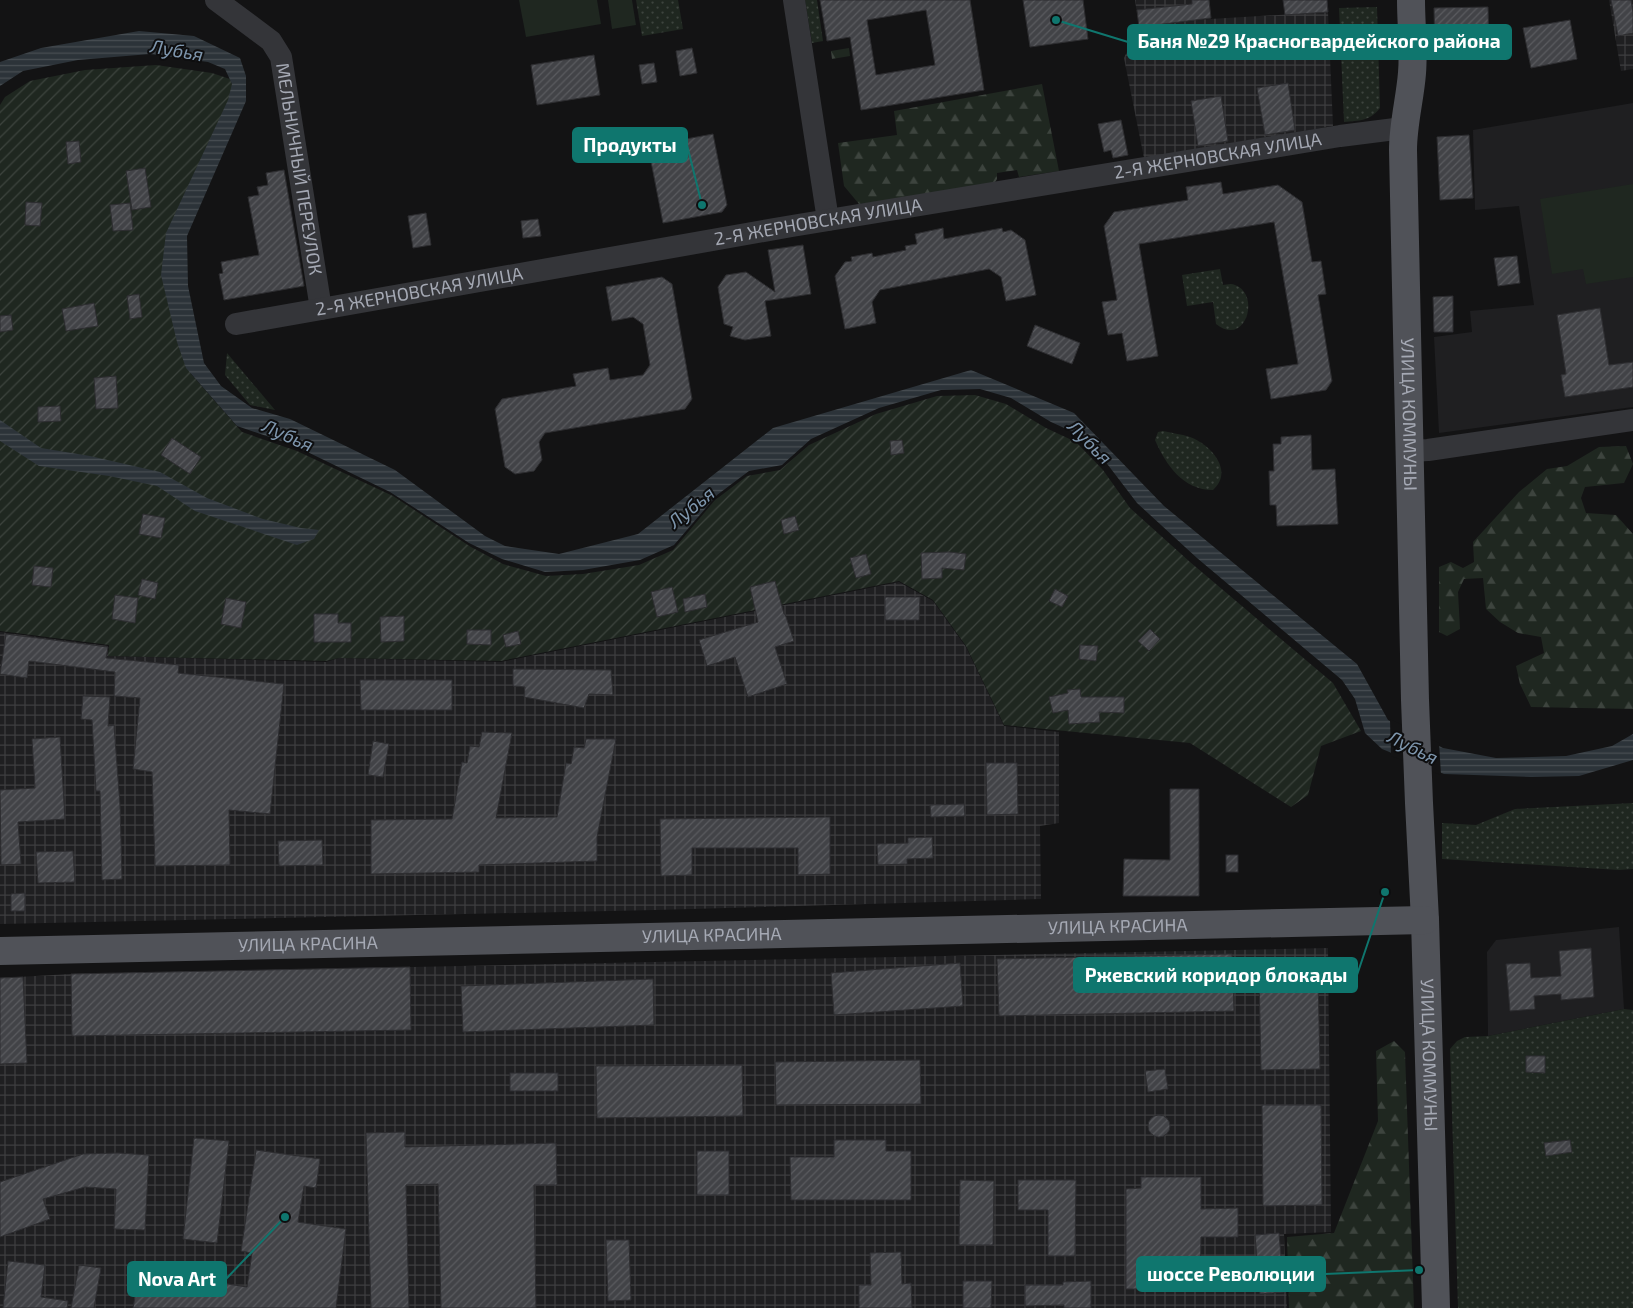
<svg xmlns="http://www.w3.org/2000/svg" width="1633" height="1308" viewBox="0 0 1633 1308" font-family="'Exo 2',sans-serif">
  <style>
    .built { fill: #1f1f21 }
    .industrial { fill: url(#industrial-grid) }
    .grass { fill: url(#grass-dots) }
    .forest { fill: url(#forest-firs) }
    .garden { fill: url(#garden-furrows) }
    .pitch { fill: #1f2720 }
    .water { fill: url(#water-rules) }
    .pier { fill: #131314 }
    .building { fill: url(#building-hatch); stroke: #2d2d30; fill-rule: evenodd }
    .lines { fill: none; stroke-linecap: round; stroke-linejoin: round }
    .minor { stroke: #343539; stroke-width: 22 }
    .major { stroke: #505258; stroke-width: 28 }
    .labels { text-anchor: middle; stroke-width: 4; stroke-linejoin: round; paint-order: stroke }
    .street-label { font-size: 18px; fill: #a5a9b4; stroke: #0e0e0f }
    .water-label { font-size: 19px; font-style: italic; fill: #7e96ad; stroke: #0e0e0f }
    .leader { fill: none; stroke: #0f766e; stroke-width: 2 }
    .callout-dot { fill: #0f766e; stroke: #0e0e0f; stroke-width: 2 }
    .callout { fill: #0f766e; stroke: #0f766e; stroke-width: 2 }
    .callout-label { font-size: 19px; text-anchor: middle; font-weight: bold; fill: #fff }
  </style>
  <defs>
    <pattern id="industrial-grid" width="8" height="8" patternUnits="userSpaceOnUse" patternTransform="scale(1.25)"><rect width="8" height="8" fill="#1f1f21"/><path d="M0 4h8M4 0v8" fill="none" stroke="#3d3d3f"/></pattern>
    <pattern id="grass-dots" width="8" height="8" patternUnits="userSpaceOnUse" patternTransform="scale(1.25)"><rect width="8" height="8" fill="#1f2720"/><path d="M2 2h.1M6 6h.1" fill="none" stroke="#3d443e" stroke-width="1.8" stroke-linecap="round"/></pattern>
    <pattern id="forest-firs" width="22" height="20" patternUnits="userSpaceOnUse" patternTransform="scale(1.25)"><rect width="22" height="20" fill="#1f2720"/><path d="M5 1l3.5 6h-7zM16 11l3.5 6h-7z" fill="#3d443e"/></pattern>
    <pattern id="garden-furrows" width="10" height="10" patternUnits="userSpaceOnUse" patternTransform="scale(1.25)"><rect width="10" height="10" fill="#1f2720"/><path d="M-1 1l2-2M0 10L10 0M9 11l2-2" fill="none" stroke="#3d443e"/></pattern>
    <pattern id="water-rules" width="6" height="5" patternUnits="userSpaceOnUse" patternTransform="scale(1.25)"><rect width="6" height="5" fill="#2c3339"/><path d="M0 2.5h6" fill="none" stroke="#484e53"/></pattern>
    <pattern id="building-hatch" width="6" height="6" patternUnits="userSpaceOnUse" patternTransform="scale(1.25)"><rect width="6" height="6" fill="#424347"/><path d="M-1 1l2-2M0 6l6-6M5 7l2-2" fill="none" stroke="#5a5b5f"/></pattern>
  </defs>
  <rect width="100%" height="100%" fill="#131314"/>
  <!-- built -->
  <g class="built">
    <path d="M1633 103V407L1439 433 1434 337 1472 332 1470 311 1534 305 1519 206 1475 210 1473 130Z"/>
    <path d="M1619 927 1624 1009 1488 1036 1487 952 1496 940Z"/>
  </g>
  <!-- industrial -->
  <g class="industrial">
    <path d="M1135 0H1192L1194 20 1328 12 1333 126 1144 158 1124 58 1139 27Z"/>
    <path d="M1609 0H1633V69L1621 71Z"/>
    <path d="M899 582 933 601 966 647 1004 726 1059 732V823L1040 826 1041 899 655 910 0 924V632L108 646V656L326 662 339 658 501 662Z"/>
    <path d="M1328 948 1331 1232 1284 1234 1287 1308H0V978L71 974Z"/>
  </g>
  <!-- grass -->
  <g class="grass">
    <path d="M636 0H678L683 29 642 36Z"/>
    <path d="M805 0H817L823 41 812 43Z"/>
    <path d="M1377 7 1380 108C1369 122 1360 120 1344 122L1339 8Z"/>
    <path d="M1220 269 1223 285C1226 285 1231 283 1235 285 1261 294 1246 348 1216 324L1213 302 1187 306 1182 275Z"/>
    <path d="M227 353 275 410 250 405 225 375Z"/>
    <path d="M1163 431C1171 433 1181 434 1190 437 1210 444 1235 471 1213 490 1183 490 1166 465 1155 440L1158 432Z"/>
    <path d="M1633 803V869L1619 870 1442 859V823L1476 825 1515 809Z"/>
    <path d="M1624 1009 1633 1010V1308H1458L1450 1049 1457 1041 1465 1037 1488 1036Z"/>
  </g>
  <!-- forest -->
  <g class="forest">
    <path d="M849 48 850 56 832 59 831 51Z"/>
    <path d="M1042 84 1059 171 1019 177 1017 170 997 173V179L992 187 859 204 844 186 838 143 897 135 894 111Z"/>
    <path d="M1626 446 1633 464 1624 483 1585 487 1581 498 1586 513 1616 515 1633 534V709L1531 707 1520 684 1516 666 1544 653 1541 637 1518 633 1500 622 1486 609 1483 578 1464 579 1458 592 1460 629 1447 636 1439 632V567L1451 562 1463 568 1474 562 1473 542 1519 492 1547 469 1567 466 1599 447Z"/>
    <path d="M1394 1041 1405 1052 1414 1308H1289L1287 1237 1334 1233 1378 1121 1376 1051Z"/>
  </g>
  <!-- garden -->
  <path class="garden" d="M156 65 212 73 230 79 236 94 171 241 182 348 191 374 242 432 297 451 393 496 471 547 503 564 546 576 583 574 639 565 673 550 715 500 747 476 780 470 809 445 876 414 937 396 975 395 1006 404 1046 428 1076 442 1103 470 1130 508 1190 562 1333 683 1361 731 1321 746 1308 795 1291 807 1190 743 1004 725 966 646 933 600 899 581 501 661 339 658 326 661 108 656 109 645 0 631V105L5 97 30 81 85 70Z"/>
  <!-- pitch -->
  <g class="pitch">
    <path d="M519 0H597L601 24 526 37Z"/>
    <path d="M608 0H632L636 25 612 29Z"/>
    <path d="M1633 184V277L1586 284 1583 269 1552 274 1540 199Z"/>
  </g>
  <!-- water -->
  <g class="water">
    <path d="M139 31 194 36 240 58 246 76V101L187 236 188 286 204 363 221 386 252 408 290 419 395 470 485 536 505 546 559 554 638 534 773 428 971 370 1074 413 1164 506 1357 664 1388 720 1443 748 1496 758 1566 756 1612 746 1633 734V760L1579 776 1531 777 1444 774 1382 749 1365 733 1355 699 1342 680 1197 558 1137 503 1108 465 1082 436 1051 422 1011 398 980 389 941 390 879 408 811 439 782 465 749 471 717 495 674 545 640 560 583 570 545 572 502 559 469 543 390 492 293 445 237 426 186 368 177 342 161 275 166 233 228 100 232 84 225 69 208 62 150 54 78 60 23 71 0 86V62L41 48Z"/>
    <path d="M0 420 41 448 90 456 160 472 207 498 263 519 301 528 319 530 314 539 297 545 195 511 157 486 109 476 39 466 0 441Z"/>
  </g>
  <!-- pier -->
  <path class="pier" d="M1390 719 1439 743 1441 775 1391 756Z"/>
  <!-- building -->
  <g class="building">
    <path d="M820 0H970L984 90 861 110 850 37 827 41ZM926 10 935 65 876 75 867 20Z"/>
    <path d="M1023 0H1083L1088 39 1030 47Z"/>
    <path d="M1192 0H1209L1211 18 1139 27 1137 10 1192 4Z"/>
    <path d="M1283 0H1327L1328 12 1285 15Z"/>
    <path d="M1611 0H1631L1633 12V33L1618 36Z"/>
    <path d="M1488 7 1489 53 1435 54 1434 8Z"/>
    <path d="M1570 20 1577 59 1531 68 1523 28Z"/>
    <path d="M692 48 697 73 680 76 676 51Z"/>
    <path d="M594 55 600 95 537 105 531 65Z"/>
    <path d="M654 63 657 82 642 84 639 65Z"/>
    <path d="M1288 83 1295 130 1265 135 1257 88Z"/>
    <path d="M1221 96 1228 141 1198 146 1191 101Z"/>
    <path d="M1121 120 1128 155 1113 158 1111 150 1104 152 1098 124Z"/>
    <path d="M713 134 727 205 722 212 663 223 648 146Z"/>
    <path d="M1469 135 1473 198 1440 200 1437 137Z"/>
    <path d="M79 141 81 162 68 164 66 142Z"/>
    <path d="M145 168 151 207 132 210 126 171Z"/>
    <path d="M284 170 304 286 224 300 219 274 223 273 221 262 259 255 248 197 259 195 257 187 268 185 266 173Z"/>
    <path d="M1221 182 1223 194 1278 185 1302 202 1312 262 1321 261 1326 294 1318 295 1332 381 1326 390 1271 399 1266 369 1298 364 1274 222 1139 244 1158 356 1127 361 1122 333 1108 335 1102 302 1117 300 1104 226 1114 212 1188 200 1186 187Z"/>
    <path d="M26 202 42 203 40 226 25 225Z"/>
    <path d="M130 203 133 230 113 231 110 205Z"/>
    <path d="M426 213 431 245 413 248 408 216Z"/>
    <path d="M538 219 541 236 523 238 521 221Z"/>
    <path d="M943 228 944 239 1002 228 1003 232 1011 230 1025 240 1036 295 1006 301 1001 277 989 269 880 290 872 302 876 323 845 329 835 276 845 262 852 261 851 257 872 253 873 257 906 250 905 246 917 244 915 234Z"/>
    <path d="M803 245 811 294 765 301 771 336 745 340 730 336 733 327 724 324 718 287 726 275 746 272 775 292 768 250Z"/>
    <path d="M1517 256 1520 283 1498 286 1494 258Z"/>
    <path d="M662 277 672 284 692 399 685 409 545 433 539 442 542 460 534 471 515 474 505 467 495 409 502 399 576 386 573 374 608 368 610 380 643 375 650 365 643 324 633 317 612 321 606 287Z"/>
    <path d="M139 294 142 317 130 319 127 296Z"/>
    <path d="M1453 296V332H1434L1433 297Z"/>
    <path d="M94 303 98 326 66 331 62 309Z"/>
    <path d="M1600 308 1609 365 1633 362V387L1565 397 1561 375 1566 374 1557 315Z"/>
    <path d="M11 315 13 330 0 332V316Z"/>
    <path d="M1035 325 1080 343 1072 364 1027 346Z"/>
    <path d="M116 376 118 408 96 409 94 378Z"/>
    <path d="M60 406 61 421 38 422V407Z"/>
    <path d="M1311 435 1312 470 1335 469 1338 524 1277 526 1276 505H1270L1269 471H1274L1273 444H1281V437Z"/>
    <path d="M172 438 201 457 190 474 161 455Z"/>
    <path d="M902 440 904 453 891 455 890 441Z"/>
    <path d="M143 514 165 518 161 538 139 534Z"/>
    <path d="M795 516 799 530 784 534 781 520Z"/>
    <path d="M949 552 966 554 964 570 942 568V578L922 579 921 553Z"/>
    <path d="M866 554 871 574 856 578 850 558Z"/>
    <path d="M34 566 53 568 51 587 32 585Z"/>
    <path d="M142 579 158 583 155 599 138 595Z"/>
    <path d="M775 581 784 614H785L794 641 775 647 787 684 748 697 735 657 707 666 699 640 758 622 750 587Z"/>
    <path d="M672 587 678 612 657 617 651 592Z"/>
    <path d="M1055 589 1068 596 1062 607 1049 601Z"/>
    <path d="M705 594 707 607 685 612 683 599Z"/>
    <path d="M115 595 138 598 135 623 112 619Z"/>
    <path d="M885 597H920L919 620H885Z"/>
    <path d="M226 598 246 602 241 628 221 624Z"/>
    <path d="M314 614H338V623H351V642H314Z"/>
    <path d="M404 616V641L381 642 380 617Z"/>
    <path d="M1150 629 1160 639 1149 651 1138 641Z"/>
    <path d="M467 630H491V645L467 644Z"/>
    <path d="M518 631 521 644 506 647 503 635Z"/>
    <path d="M6 634 108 647 106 658 179 665 178 673 284 684 270 814 229 810 230 865 155 866 152 772 133 769 140 698 114 696 115 672 29 661 27 678 0 674Z"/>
    <path d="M1080 645 1098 646 1096 661 1079 659Z"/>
    <path d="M513 669 611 670 613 695 589 694 584 708 524 697 525 687 513 686Z"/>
    <path d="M360 680H452V710H361Z"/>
    <path d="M1080 689 1081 697H1124V713L1099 712 1100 722 1069 724 1068 710 1053 713 1049 697 1068 693 1067 690Z"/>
    <path d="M83 696 110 697 108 726 114 725 120 805 122 879 102 880 100 791H96L92 720 81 719Z"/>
    <path d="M482 732 512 733 496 818 557 817 566 763 571 764 574 747 584 748 586 739H616L597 837V861L479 865V872L371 874V820L452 819 462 762 467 763 470 746 479 747Z"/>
    <path d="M60 737 65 819 18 822 21 864 1 865 0 790 35 788 32 739Z"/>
    <path d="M373 741 389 744 383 777 368 775Z"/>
    <path d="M986 763H1017L1018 814 987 815Z"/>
    <path d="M1170 789H1199V896H1123L1124 859 1170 860Z"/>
    <path d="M964 804 965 816 931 817 930 805Z"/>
    <path d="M830 817V874L798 875V848H692V875L661 876 660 819Z"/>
    <path d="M932 837 933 858 907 859V864L878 865 877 844 908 843V838Z"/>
    <path d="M322 840 323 865 279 866 278 841Z"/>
    <path d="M73 851 75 882 38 883 36 852Z"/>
    <rect x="1226" y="855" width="12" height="17"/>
    <path d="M25 893V911H11V894Z"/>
    <path d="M1591 948 1594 997 1561 1000V994L1534 996 1535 1009 1510 1011 1506 964 1530 963 1531 978 1561 976 1559 951Z"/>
    <path d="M1232 954 1234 1011 999 1016 997 959Z"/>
    <path d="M960 963 963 1006 834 1015 831 973Z"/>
    <path d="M410 967 411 1030 72 1036 71 974Z"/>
    <path d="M1318 973 1320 1069 1261 1070 1259 974Z"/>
    <path d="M23 977 27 1063 0 1064V978Z"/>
    <path d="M653 979 654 1025 463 1032 461 986Z"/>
    <path d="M1526 1056H1545V1073L1526 1072Z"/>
    <path d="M920 1060 921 1104 776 1105 775 1062Z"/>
    <path d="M742 1065 743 1116 597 1118 596 1066Z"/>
    <path d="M1165 1069 1168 1089 1148 1092 1145 1071Z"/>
    <rect x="510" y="1073" width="48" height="18"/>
    <path d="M1262 1105H1321L1322 1205 1263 1206Z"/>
    <circle cx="1159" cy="1126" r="11"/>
    <path d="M405 1132V1147L556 1143 557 1185H534L536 1308H441L438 1184 406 1185 409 1308H371L366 1133Z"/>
    <path d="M194 1138 229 1141 217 1243 183 1239Z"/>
    <path d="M834 1140H886V1151H911V1200H791L790 1157H834Z"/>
    <path d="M1570 1140 1572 1152 1546 1156 1544 1143Z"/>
    <path d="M256 1150 320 1159 316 1188 304 1186 298 1222 346 1229 336 1308H133L140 1270 247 1287 252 1253 241 1251Z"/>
    <rect x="697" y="1151" width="32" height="44"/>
    <path d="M118 1153 149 1155 145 1230 114 1229 116 1189 85 1187 43 1199 50 1219 0 1237V1182L83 1154Z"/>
    <path d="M1141 1177H1201V1209L1238 1208V1237H1201L1200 1289H1126V1189L1141 1188Z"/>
    <path d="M960 1180 994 1181 993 1245H959Z"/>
    <path d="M1018 1180H1076L1075 1256H1048V1210H1018Z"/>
    <path d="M1279 1233 1284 1292 1260 1294 1255 1235Z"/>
    <path d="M606 1240H629L631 1300 608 1301Z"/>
    <path d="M901 1252 902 1284 911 1283 912 1308H859V1285H871L870 1253Z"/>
    <path d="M8 1261 45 1265 41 1297 68 1301 67 1308H3Z"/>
    <path d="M79 1265 101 1268 94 1308H71Z"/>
    <path d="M963 1281H992L991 1308H963Z"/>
    <path d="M1091 1281V1308H1064V1305L1025 1306V1285H1063V1282Z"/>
  </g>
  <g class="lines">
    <!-- minor -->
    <g class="minor">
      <path id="s1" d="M216 0 271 41 281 57 321 309"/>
      <path d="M794 0 828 220"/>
      <path id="s2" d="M236 324 792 226 1340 136 1403 128"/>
      <path d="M1411 451 1428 450 1633 420"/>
    </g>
    <!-- major -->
    <g class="major">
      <path id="s3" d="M1411 0C1411 24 1414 49 1412 73 1410 99 1403 124 1403 150L1415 700 1419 803 1425 920 1436 1308"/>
      <path id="s4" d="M0 951 1425 920"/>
    </g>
  </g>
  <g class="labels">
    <!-- street labels -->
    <g class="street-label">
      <text dy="6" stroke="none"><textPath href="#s2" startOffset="996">2-Я ЖЕРНОВСКАЯ УЛИЦА</textPath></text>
      <text dy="6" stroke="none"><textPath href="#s1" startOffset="201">МЕЛЬНИЧНЫЙ ПЕРЕУЛОК</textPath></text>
      <text dy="6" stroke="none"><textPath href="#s2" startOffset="591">2-Я ЖЕРНОВСКАЯ УЛИЦА</textPath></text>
      <text dy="6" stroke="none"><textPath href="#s2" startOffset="186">2-Я ЖЕРНОВСКАЯ УЛИЦА</textPath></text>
      <text dy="6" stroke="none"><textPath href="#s3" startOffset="415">УЛИЦА КОММУНЫ</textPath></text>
      <text dy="6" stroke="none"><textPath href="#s4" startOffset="1118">УЛИЦА КРАСИНА</textPath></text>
      <text dy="6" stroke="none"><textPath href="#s4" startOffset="712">УЛИЦА КРАСИНА</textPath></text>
      <text dy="6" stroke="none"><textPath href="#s4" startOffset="308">УЛИЦА КРАСИНА</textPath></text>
      <text dy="6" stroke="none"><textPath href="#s3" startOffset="1056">УЛИЦА КОММУНЫ</textPath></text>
    </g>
    <!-- water labels -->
    <g class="water-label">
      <text transform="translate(177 50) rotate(10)" y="7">Лубья</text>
      <text transform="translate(288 435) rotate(24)" y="7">Лубья</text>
      <text transform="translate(1090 442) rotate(45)" y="7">Лубья</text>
      <text transform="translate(691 507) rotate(-39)" y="7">Лубья</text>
      <text transform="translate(1413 747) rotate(26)" y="7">Лубья</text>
    </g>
  </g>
  <!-- callouts -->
  <path class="leader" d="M1056 20L1128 42M702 205L687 145M1385 892L1357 975M1419 1270L1325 1274M285 1217L226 1279"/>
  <g class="callout-dot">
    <circle cx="1056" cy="20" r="5"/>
    <circle cx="702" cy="205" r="5"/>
    <circle cx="1385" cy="892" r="5"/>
    <circle cx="1419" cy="1270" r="5"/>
    <circle cx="285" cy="1217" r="5"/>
  </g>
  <g class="callout">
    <rect x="1128" y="25" width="383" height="34" rx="5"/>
    <rect x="573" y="128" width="114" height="34" rx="5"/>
    <rect x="1074" y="958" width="283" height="34" rx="5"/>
    <rect x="1137" y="1257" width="188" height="34" rx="5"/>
    <rect x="128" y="1262" width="98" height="34" rx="5"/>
  </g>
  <g class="callout-label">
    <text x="1319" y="48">Баня №29 Красногвардейского района</text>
    <text x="630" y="152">Продукты</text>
    <text x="1216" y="982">Ржевский коридор блокады</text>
    <text x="1231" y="1281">шоссе Революции</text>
    <text x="177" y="1286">Nova Art</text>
  </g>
</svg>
